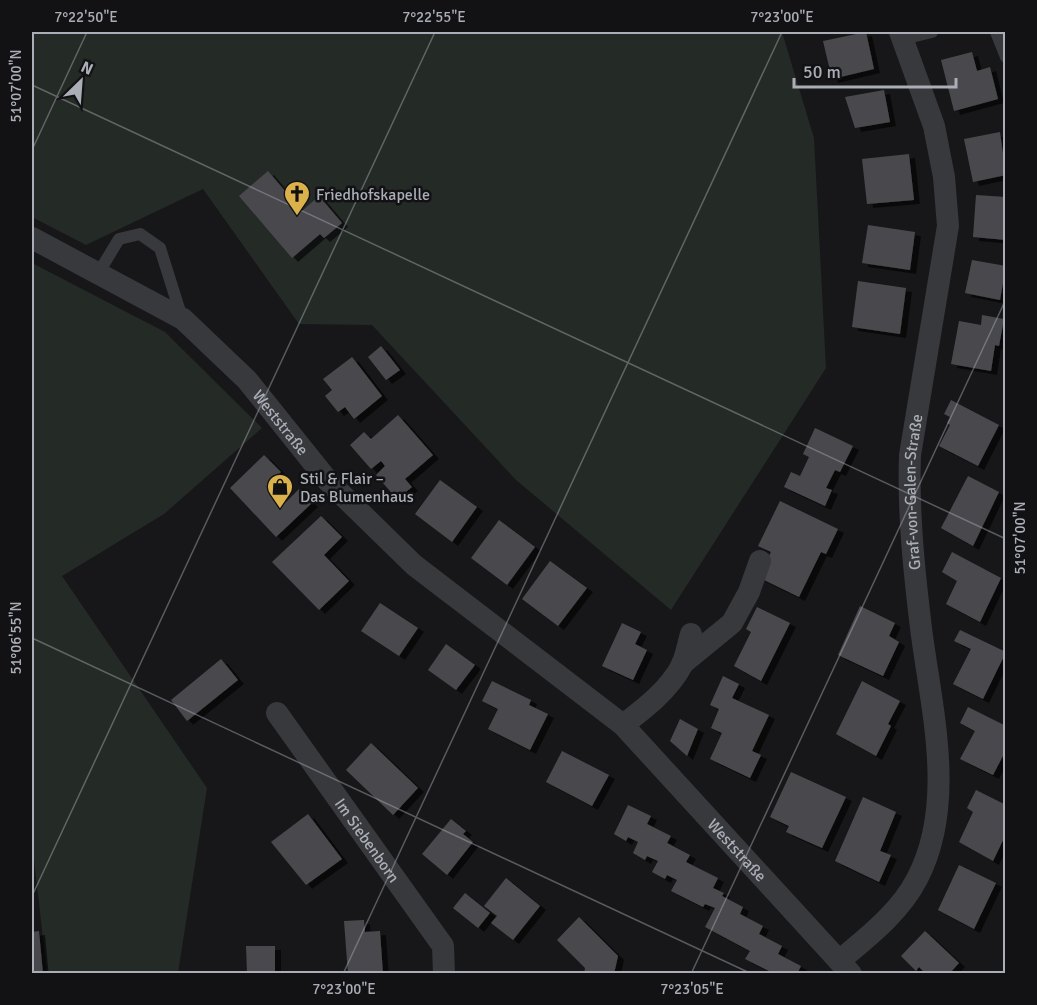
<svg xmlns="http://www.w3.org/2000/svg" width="1037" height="1005" viewBox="0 0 1037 1005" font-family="Signika,sans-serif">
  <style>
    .green { fill: #242a25 }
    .building { fill: #494a4d; filter: url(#shadow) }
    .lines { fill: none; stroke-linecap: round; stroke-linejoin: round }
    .service { stroke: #38393d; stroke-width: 12 }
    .minor { stroke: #38393d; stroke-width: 22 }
    .ticks { fill: none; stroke: #abaeb7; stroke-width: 1.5; stroke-opacity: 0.45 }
    .labels { text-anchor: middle; stroke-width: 5; stroke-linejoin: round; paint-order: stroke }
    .poi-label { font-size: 16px; fill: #abaeb7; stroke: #121214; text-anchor: start }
    .street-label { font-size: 16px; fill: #abaeb7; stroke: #121214 }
    .neatline { fill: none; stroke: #abaeb7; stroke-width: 2 }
    .ticks-label { font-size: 15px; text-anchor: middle; fill: #abaeb7 }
  </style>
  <defs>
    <filter id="shadow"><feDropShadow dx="6" dy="4" stdDeviation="0" flood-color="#0009"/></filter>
  </defs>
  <rect width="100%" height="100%" fill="#171719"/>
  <!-- green -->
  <g class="green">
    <path d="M32 32H782L814 138 826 368 671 610 516 480 372 325 299 324 203 189 86 245 32 217Z"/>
    <path d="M32 263 165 332 262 428 164 514 62 576 207 788 178 973H47L32 843Z"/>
  </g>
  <!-- building -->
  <g class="building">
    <path d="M866 32 874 69 832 79 823 41Z"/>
    <path d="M972 52 977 71 990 67 998 99 954 111 941 60Z"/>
    <path d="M884 90 890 122 855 128 845 97Z"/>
    <path d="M1000 132 1006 175 973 182 964 139Z"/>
    <path d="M909 154 914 200 867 204 862 159Z"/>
    <path d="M268 171 302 211 319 196 342 223 324 238 320 234 292 258 239 196Z"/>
    <path d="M976 195 1006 197V240L973 237Z"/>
    <path d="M868 225 915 232 910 270 862 263Z"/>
    <path d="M972 260 1006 266 1000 300 965 293Z"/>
    <path d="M858 281 906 288 900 334 852 327Z"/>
    <path d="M982 315 1004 319 999 346 995 345 991 371 951 364 959 321 981 325Z"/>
    <path d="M381 346 400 370 386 380 368 357Z"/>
    <path d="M352 357 382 396 354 419 345 407 338 412 325 396 332 390 323 379Z"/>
    <path d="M951 400 999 425 978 466 939 446 950 425 947 423 950 417 944 414Z"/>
    <path d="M398 415 433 455 405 479 412 487 397 499 376 475 385 466 381 461 371 469 350 445 364 432 371 439Z"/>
    <path d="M815 428 853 446 840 472 835 470 826 488 832 490 825 506 784 487 791 472 800 476 809 457 803 454Z"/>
    <path d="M264 455 281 472 269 484 286 502 299 489 312 503 276 537 230 488Z"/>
    <path d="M968 476 999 492 973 546 941 528Z"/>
    <path d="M440 480 477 507 452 542 415 514Z"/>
    <path d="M780 501 838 529 826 554 821 552 799 597 758 577 771 552 758 546Z"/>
    <path d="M321 516 342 537 324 555 349 581 319 610 272 562Z"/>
    <path d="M499 520 535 547 507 585 471 558Z"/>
    <path d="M952 552 1001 578 980 622 946 604 957 581 942 572Z"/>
    <path d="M550 561 587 588 558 626 522 599Z"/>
    <path d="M380 603 418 628 399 656 361 631Z"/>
    <path d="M860 606 895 623 889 636 899 642 883 676 838 655Z"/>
    <path d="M757 607 790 623 761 681 734 666 751 632 746 629Z"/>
    <path d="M622 623 641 632 635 644 647 650 633 680 602 666Z"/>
    <path d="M960 630 1006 652 983 699 953 684 971 649 954 641Z"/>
    <path d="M446 644 475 665 456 690 428 670Z"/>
    <path d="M221 659 238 680 187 721 171 700Z"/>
    <path d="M723 676 739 684 732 698 769 715 752 751 761 755 750 778 710 759 722 733 711 728 719 709 710 705Z"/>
    <path d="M492 681 531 700 529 705 548 714 530 750 488 729 498 709 482 701Z"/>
    <path d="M862 681 900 701 888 724 891 726 876 756 836 734Z"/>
    <path d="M968 707 1006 726V750L993 775 960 759 975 731 960 723Z"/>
    <path d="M680 719 698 729 687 756 670 741Z"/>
    <path d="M371 743 418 788 393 815 346 770Z"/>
    <path d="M562 751 609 775 592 806 546 782Z"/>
    <path d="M791 772 846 797 822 848 786 832 789 826 770 817Z"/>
    <path d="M976 790 1006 805V834L993 861 959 842 973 812 967 808Z"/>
    <path d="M863 797 896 812 880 851 891 855 879 882 835 861Z"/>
    <path d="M628 805 651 816 647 824 671 836 667 843 690 855 686 862 718 878 713 888 724 893 722 896 743 907 740 914 763 926 759 934 782 946 778 954 801 966 797 974H768L769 971 745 959 750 951 705 927 715 908 705 904 703 907 671 891 677 880 667 875 665 879 652 872 658 861 647 856 645 860 633 853 638 842 628 837 626 841 614 834Z"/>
    <path d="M308 814 342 859 306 885 271 842Z"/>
    <path d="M451 819 466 831 463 834 473 842 447 875 422 854Z"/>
    <path d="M959 865 996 883 974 929 938 910Z"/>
    <path d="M506 878 540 906 513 940 491 923 497 916 484 906Z"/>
    <path d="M465 893 490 913 478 928 453 908Z"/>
    <path d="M579 917 618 956 614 974H584L585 968 557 940Z"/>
    <path d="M364 920 365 932 380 931 383 974H348L344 921Z"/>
    <path d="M39 931 43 974H32V932Z"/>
    <path d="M925 931 959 963 949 974H926L919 967 916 971 901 956Z"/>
    <path d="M246 946H275V973H247Z"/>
  </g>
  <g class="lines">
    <!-- service -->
    <g class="service">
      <path d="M996 32 1006 57"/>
      <path d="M903 39 932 32"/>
      <path d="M99 272 119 239 140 234 160 248 182 318"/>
    </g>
    <!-- minor -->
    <g class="minor">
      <path id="s1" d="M32 238 183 319 247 380 328 481 414 565 623 725 851 974"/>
      <path d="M682 664 732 623 749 592 760 561"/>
      <path id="s2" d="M277 713 443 946 444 974"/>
      <path d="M623 725C644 709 669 690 682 665 686 656 688 644 691 634"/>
      <path id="s3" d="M839 961C868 937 900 912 917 879 957 803 931 708 921 628 914 570 908 513 910 455L948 226 944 177 934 126 900 32"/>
    </g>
  </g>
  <!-- ticks -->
  <path class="ticks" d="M32 85 1006 539M32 150 87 32M32 638 752 974M32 896 435 32M343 974 782 32M691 974 1006 299"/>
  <!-- icons -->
  <defs>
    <symbol id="church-pin" viewBox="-11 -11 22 30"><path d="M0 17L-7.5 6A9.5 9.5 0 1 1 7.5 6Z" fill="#dbb14c" stroke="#121214"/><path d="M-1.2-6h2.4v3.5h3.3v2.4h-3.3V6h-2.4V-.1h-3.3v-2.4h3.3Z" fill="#111"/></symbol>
    <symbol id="shop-pin" viewBox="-11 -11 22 30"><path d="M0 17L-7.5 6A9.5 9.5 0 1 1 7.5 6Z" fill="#dbb14c" stroke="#121214"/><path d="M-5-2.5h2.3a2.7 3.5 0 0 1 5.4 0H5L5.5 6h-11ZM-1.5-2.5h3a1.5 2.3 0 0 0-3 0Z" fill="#111"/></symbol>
  </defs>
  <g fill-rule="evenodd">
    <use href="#church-pin" x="282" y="179" width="30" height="40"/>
    <use href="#shop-pin" x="265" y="472" width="30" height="40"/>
  </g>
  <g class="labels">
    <!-- poi labels -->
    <g class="poi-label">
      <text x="316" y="200">Friedhofskapelle</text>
      <text x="300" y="484">Stil &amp; Flair –<tspan x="300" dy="18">Das Blumenhaus</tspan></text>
    </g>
    <!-- street labels -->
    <g class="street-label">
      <text dy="6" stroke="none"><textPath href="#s1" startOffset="314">Weststraße</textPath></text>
      <text dy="6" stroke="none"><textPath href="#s3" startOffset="506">Graf-von-Galen-Straße</textPath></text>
      <text dy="6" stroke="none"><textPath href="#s2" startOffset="156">Im Siebenborn</textPath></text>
      <text dy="6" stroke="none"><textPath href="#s1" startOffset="942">Weststraße</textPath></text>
    </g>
  </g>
  <!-- border -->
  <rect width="1037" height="1005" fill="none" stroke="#121214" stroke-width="66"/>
  <!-- north arrow -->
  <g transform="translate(81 81) rotate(25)" stroke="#121214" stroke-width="4.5" paint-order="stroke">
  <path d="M0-4.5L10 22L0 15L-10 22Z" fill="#abaeb7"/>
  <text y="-9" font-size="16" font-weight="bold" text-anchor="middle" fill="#abaeb7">N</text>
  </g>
  <!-- scale -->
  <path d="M794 78v9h162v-9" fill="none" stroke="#abaeb7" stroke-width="3"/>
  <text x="803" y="78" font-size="18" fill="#abaeb7" stroke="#121214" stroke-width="4.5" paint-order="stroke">50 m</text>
  <rect x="33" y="33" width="971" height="939" class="neatline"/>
  <g class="ticks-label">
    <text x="86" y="22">7°22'50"E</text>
    <text x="434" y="22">7°22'55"E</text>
    <text x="782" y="22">7°23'00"E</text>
    <text transform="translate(16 86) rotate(-90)" y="5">51°07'00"N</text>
    <text transform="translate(1020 538) rotate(-90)" y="5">51°07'00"N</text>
    <text transform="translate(16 638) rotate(-90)" y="5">51°06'55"N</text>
    <text x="344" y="994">7°23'00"E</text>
    <text x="692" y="994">7°23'05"E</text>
  </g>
</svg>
